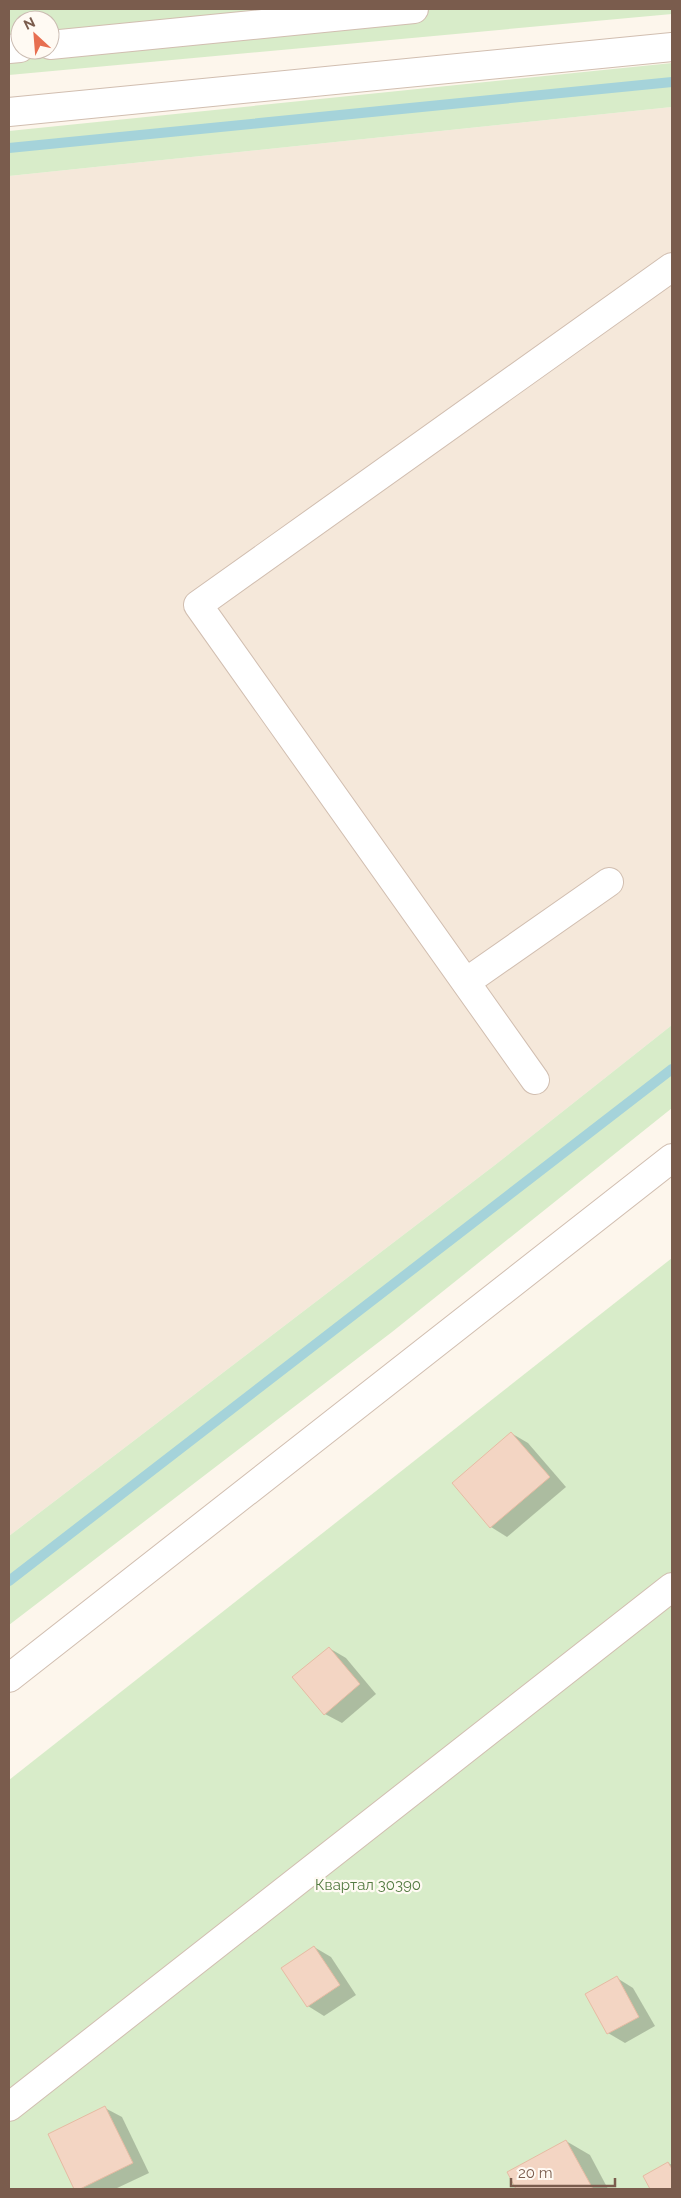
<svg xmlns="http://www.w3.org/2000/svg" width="681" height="2198" viewBox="0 0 681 2198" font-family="Raleway,sans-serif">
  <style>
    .residential { fill: #f5e8da }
    .green { fill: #d8ecc9; fill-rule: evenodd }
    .shadow { fill: #0003 }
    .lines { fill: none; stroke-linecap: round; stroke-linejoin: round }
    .stream { stroke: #a5d3da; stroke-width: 10 }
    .building { fill: #f3d5c3; stroke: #e6bba3 }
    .minor-casing { stroke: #d1beb0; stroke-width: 30 }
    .minor { stroke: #fff; stroke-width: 28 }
    .labels { text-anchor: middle; stroke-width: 4.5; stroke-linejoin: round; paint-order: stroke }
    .park-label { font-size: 15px; fill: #537a41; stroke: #fffaf3 }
  </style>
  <rect width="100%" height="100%" fill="#fdf6ec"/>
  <!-- residential -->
  <path class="residential" d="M672 107V1025L495 1165 9 1536V176Z"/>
  <!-- green -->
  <g class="green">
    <path d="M9 9H672V14L9 75ZM20 20H50V50H20Z"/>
    <path d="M672 63V107L9 176V131Z"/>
    <path d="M672 1025V1108L392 1332 9 1625V1536L495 1165Z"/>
    <path d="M672 1258V2189H9V1780Z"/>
  </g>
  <!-- shadow -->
  <g class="shadow">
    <path d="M511 1433 528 1443 566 1487 507 1537 491 1527Z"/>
    <path d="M329 1648 346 1658 376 1694 342 1723 325 1714Z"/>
    <path d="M314 1947 331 1957 356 1995 324 2016 308 2006Z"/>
    <path d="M617 1978 633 1988 655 2026 625 2043 608 2033Z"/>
    <path d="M105 2108 122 2117 149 2173 115 2189H76L49 2135Z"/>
    <path d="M566 2141 590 2155 608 2189H518L509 2172Z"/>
    <path d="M668 2163 672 2165V2189H652L645 2176Z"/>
  </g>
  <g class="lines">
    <!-- stream -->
    <g class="stream">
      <path d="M9 148 672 82"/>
      <path d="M9 1581 672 1069"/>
    </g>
  </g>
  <!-- building -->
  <g class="building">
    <path d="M511 1432 550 1477 490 1528 452 1483Z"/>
    <path d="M329 1647 360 1684 324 1715 292 1677Z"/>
    <path d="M314 1946 340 1985 307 2007 281 1968Z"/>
    <path d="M617 1976 639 2017 607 2034 585 1994Z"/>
    <path d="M105 2106 133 2163 80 2189H74L48 2134Z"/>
    <path d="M566 2140 593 2189H516L507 2172Z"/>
    <path d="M668 2162 672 2169V2189H650L643 2176Z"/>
  </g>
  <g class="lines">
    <defs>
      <g id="minor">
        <path d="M50 45 414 9"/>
        <path d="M9 49 20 48"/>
        <path d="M9 112 672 47"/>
        <path d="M466 982 609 882"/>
        <path d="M535 1080 198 605 672 267"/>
        <path d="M9 1678 672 1158"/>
        <path d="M9 2107 672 1587"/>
      </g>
    </defs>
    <!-- minor casing -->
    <use href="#minor" class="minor-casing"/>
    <!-- minor -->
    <use href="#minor" class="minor"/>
  </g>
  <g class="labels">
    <!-- park labels -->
    <g class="park-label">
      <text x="368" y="1890">Квартал 30390</text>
    </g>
  </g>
  <!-- border -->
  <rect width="681" height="2198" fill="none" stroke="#7a5c4d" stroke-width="20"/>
  <!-- north arrow -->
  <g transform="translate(35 35) rotate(334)"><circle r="24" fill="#fffaf3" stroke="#cabbb1"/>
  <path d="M0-4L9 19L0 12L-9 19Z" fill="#e76f51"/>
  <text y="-8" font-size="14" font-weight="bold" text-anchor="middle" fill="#7a5c4d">N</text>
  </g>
  <!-- scale -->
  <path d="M511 2178v8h104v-8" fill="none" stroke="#7a5c4d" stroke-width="2.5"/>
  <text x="518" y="2178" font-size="15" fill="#7a5c4d" stroke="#fffaf3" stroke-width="4" paint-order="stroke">20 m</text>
</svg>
